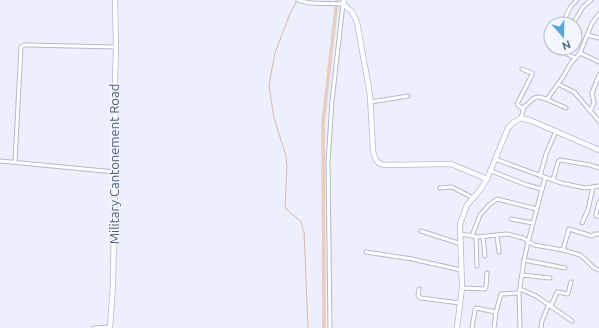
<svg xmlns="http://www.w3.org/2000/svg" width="599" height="328" viewBox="0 0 599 328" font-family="Ubuntu,sans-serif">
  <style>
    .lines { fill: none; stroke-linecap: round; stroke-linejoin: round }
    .stream { stroke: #d7b9a8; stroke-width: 1 }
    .canal { stroke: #e6cec1; stroke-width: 3.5 }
    .street-casing { stroke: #afbacd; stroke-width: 5 }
    .secondary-casing { stroke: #b0bbd2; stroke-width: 6 }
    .street { stroke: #fff; stroke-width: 3 }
    .secondary { stroke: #fff; stroke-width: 4.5 }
    .labels { text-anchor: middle; stroke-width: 3; stroke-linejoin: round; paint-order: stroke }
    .street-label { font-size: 13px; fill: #4f6178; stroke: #f4f6fe }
  </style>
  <rect width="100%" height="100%" fill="#edeffc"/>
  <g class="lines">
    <!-- stream -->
    <path class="stream" d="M297 0 289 16 275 53 271 74 269 86 274 118 286 156 287 166 285 206C289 215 298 216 302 224 302 225 303 231 304 231L308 328"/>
    <!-- canal -->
    <path class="canal" d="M324 328 323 123 337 0"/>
    <defs>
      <g id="street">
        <path d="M298 0C312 6 328 2 343 4L332 101 328 162 330 328"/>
        <path d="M562 24 571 6 577 0"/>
        <path d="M573 24 583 7 591 0"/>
        <path d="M587 35 599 38"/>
        <path d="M555 48 575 58"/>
        <path d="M580 53 599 62"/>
        <path d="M522 69 532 73V75L517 104 519 106 523 109"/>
        <path d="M558 84 574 92 599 121"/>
        <path d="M546 99 548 98 563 77 571 63 580 53 592 23 599 14"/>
        <path d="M371 102 408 96"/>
        <path d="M590 111 594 103 592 93 599 75"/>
        <path d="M521 118 524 107 534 98 539 97 546 99 566 108"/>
        <path d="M495 159 561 183 585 188 599 186"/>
        <path d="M0 161 115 172"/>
        <path d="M15 162 21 47 24 45H28L116 47"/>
        <path d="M491 171 527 185 542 189"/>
        <path d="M540 176 546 154 556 131"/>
        <path d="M553 180 558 162 560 160 590 165 599 168"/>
        <path d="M440 188 452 187 473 198"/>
        <path d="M599 202 596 214V216H599"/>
        <path d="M511 219 533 223"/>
        <path d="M582 223 588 210 593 187"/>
        <path d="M421 231 461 244"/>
        <path d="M461 234 478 237 507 234 523 238 534 245 563 250 580 255 585 259 594 268 599 270"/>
        <path d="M497 235 499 252"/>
        <path d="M472 236 480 215 489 205 497 199 537 209"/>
        <path d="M476 237 477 266"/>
        <path d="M483 237 485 256"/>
        <path d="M563 250 569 229 592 236 595 234H599"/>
        <path d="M366 252 412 259 461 270"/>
        <path d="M524 260 565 268"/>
        <path d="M522 275 550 278"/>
        <path d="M462 288 485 289 486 287 487 273"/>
        <path d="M419 289 418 296 421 298 460 303"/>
        <path d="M520 289 536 296 572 321"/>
        <path d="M551 306 557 292 568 294 571 282"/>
        <path d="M94 328 110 327"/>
        <path d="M472 328 475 310 476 308 496 312"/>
        <path d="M494 328 496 312 501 294 519 293"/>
        <path d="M520 328 519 293 524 260 528 242 545 178"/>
        <path d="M541 328 542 321 549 304"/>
      </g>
      <g id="secondary">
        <path d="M344 0 343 4 352 12 357 22 370 95 373 151C375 158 376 164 385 165L451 164 487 179"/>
        <path d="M110 328 113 285 115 172V79L116 47 115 0"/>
        <path d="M457 328 462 288 460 224 467 205 480 190 487 179 508 128 514 122 521 118 532 121 599 150"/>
      </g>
    </defs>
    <!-- street casing -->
    <use href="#street" class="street-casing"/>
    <!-- secondary casing -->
    <use href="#secondary" class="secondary-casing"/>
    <!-- street -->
    <use href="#street" class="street"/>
    <!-- secondary -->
    <use href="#secondary" class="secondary"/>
  </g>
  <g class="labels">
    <!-- street labels -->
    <g class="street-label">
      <text transform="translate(114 164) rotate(-90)" y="5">Military Cantonement Road</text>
    </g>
  </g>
  <!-- north arrow -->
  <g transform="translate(563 36) rotate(160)"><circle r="19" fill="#f4f6fe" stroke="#b2bac8"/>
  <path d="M0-3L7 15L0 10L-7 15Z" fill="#58a4df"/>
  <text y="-6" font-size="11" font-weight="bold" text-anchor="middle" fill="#4f6178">N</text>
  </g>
</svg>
